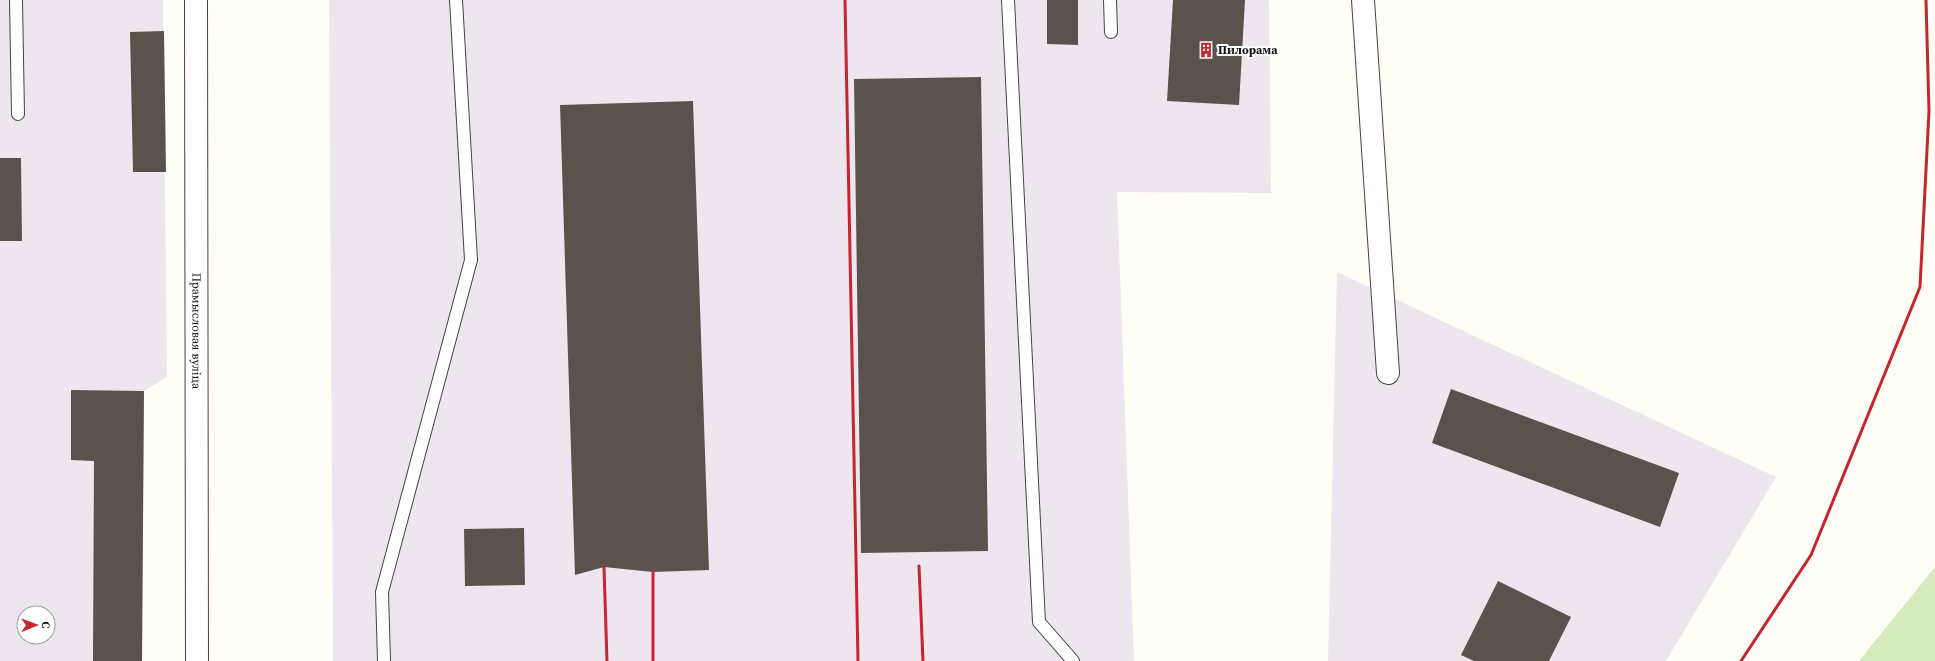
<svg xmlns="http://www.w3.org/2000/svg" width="1935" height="661" viewBox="0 0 1935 661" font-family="'Source Serif 4',serif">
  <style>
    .industrial { fill: #eee6ef; fill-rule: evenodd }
    .green { fill: #d5ebbd }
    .building { fill: #5a524d }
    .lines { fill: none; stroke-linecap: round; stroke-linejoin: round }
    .service-casing { stroke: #444; stroke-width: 14 }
    .minor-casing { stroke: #444; stroke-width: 24 }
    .service { stroke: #fff; stroke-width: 12 }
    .minor { stroke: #fff; stroke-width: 22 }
    .rail { stroke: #c4262e; stroke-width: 3 }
    .labels { text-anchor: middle; stroke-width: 4; stroke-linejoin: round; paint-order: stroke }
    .poi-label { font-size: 12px; font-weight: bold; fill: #111; stroke: #fff; text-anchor: start }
    .street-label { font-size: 12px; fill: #111; stroke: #fff }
  </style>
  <rect width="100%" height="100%" fill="#fffdf5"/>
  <!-- industrial -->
  <g class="industrial">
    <path d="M0 0H163L167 377 144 391 142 661H0ZM24 613H48V637H24Z"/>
    <path d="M329 0H1269L1271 193 1117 192 1134 661H333Z"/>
    <path d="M1337 272 1776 477 1666 661H1328Z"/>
  </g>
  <!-- green -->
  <path class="green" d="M1935 567V661H1859Z"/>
  <!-- building -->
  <g class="building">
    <path d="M1047 0H1078V45L1047 44Z"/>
    <path d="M1173 0H1245L1239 105 1167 101Z"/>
    <path d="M164 31 166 172H133L130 32Z"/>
    <path d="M981 77 988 551 861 553 854 79Z"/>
    <path d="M693 101 709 570 653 572 604 567 575 575 560 105Z"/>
    <path d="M0 158H21L22 241H0Z"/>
    <path d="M1451 389 1679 473 1660 527 1432 443Z"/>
    <path d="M71 390 144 391 142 661H93L94 461 71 460Z"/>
    <path d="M524 528 525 585 465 586 464 529Z"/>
    <path d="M1498 581 1571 617 1549 661H1474L1461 655Z"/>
  </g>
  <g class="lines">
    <defs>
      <g id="service">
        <path d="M16 0 18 114"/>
        <path d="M1008 0 1039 622 1073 661"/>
        <path d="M1110 0 1111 32"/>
        <path d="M384 661 382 592 471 260 456 0"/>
      </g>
      <g id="minor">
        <path id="s1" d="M196 0 197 661"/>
        <path d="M1363 0 1388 373"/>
      </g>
    </defs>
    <!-- service casing -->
    <use href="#service" class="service-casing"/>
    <!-- minor casing -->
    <use href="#minor" class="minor-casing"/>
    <!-- service -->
    <use href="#service" class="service"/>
    <!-- minor -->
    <use href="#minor" class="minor"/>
    <!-- rail -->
    <g class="rail">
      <path d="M845 0 858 661"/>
      <path d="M919 566 923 661"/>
      <path d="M604 567 607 661"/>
      <path d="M653 572V661"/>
      <path d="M1741 661 1811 555 1920 287 1929 111 1926 0"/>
    </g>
  </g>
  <!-- icons -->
  <defs>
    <symbol id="building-bare" viewBox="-9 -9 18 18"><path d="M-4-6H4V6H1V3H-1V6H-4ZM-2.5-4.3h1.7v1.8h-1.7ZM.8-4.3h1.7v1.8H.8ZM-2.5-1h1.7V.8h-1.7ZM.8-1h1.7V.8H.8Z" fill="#c4262e" stroke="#fff" stroke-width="2.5" paint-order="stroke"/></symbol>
  </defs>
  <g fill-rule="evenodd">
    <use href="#building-bare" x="1195" y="39" width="22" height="22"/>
  </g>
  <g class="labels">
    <!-- poi labels -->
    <g class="poi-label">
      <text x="1218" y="54">Пилорама</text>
    </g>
    <!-- street labels -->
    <g class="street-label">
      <text dy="4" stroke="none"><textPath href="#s1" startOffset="331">Прамысловая вуліца</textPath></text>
    </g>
  </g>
  <!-- north arrow -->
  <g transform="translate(36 625) rotate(89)"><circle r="19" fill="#ffffff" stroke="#a0a0a0"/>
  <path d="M0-3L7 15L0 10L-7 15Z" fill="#c4262e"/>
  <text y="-6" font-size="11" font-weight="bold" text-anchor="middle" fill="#111111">С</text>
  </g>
</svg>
